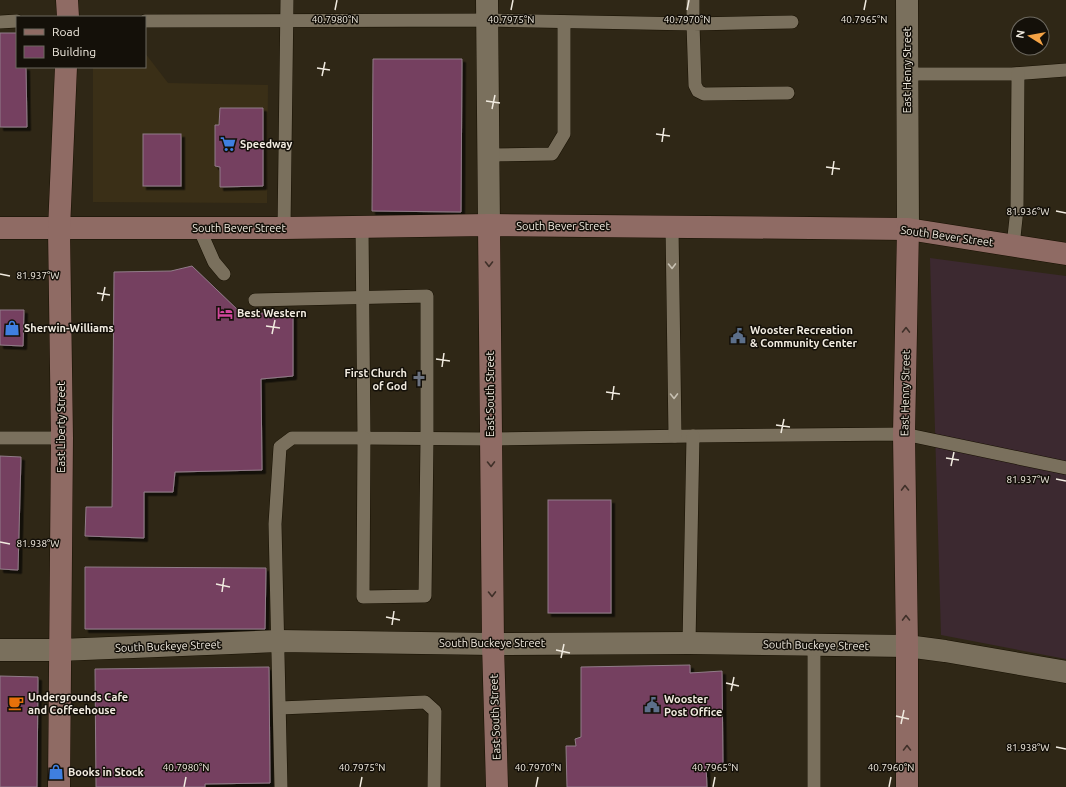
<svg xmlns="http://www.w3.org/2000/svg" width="1066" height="787" viewBox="0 0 1066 787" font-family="Ubuntu,sans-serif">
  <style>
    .built { fill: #3a2f17 }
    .industrial { fill: #3c2930 }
    .building { fill: #753f61; stroke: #917c88; filter: url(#shadow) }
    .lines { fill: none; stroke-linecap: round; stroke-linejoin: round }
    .lane-casing { stroke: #171002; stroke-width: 14 }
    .street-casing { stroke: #171002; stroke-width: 23 }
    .secondary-casing { stroke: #171002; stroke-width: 23 }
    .lane { stroke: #7a705d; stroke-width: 13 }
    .street { stroke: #7a705d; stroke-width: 22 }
    .secondary { stroke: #8f6b64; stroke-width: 22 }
    .oneway { stroke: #3f3029 }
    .oneway2 { stroke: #c7c0b2 }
    .ticks { fill: none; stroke: #f1ebe0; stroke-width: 1.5 }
    .labels { text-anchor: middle; stroke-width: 3; stroke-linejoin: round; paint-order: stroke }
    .street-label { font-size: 11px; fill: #f1ebe0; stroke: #141009 }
    .poi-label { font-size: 11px; font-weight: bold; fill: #f1ebe0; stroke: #141009; text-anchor: start }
    .ticks-label { font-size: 10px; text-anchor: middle; fill: #f1ebe0; stroke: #141009; stroke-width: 3; stroke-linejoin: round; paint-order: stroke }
  </style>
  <defs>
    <filter id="shadow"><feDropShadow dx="3.5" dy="3.5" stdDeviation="0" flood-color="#0009"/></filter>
  </defs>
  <rect width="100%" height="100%" fill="#2f2716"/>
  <!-- built -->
  <path class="built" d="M145 53 168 83 268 85 267 203 93 202V67H145Z"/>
  <!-- industrial -->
  <path class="industrial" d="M930 258 1066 276V659L941 635Z"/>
  <!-- building -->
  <g class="building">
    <path d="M0 33H17V67H26L27 127H0Z"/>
    <path d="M373 59H462L461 212 372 211Z"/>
    <path d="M220 108H263V186L220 187V167L215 166V125H219Z"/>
    <rect x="143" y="134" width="38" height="52"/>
    <path d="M192 266 241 313H293V376L261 379 262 470 175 472 173 492H144V538L85 536 86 507H112L114 272 171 271Z"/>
    <path d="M0 310H24L23 346 0 345Z"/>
    <path d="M0 456 21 457 18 570 0 569Z"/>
    <rect x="548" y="500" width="63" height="113"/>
    <path d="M85 567 266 568 265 629H85Z"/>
    <path d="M690 665V673L722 671 723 765 706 766 707 787H567L566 746H576L575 739 581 737V667Z"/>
    <path d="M269 667 270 783 205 784V787H96L95 669Z"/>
    <path d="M0 676 38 677 37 787H0Z"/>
  </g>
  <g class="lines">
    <defs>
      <g id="lane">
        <path d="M145 21 487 20 693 24V0"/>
        <path d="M0 22 17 21"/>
        <path d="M907 74H1012L1066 70"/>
        <path d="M788 93 704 94 698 91 695 85 693 24 792 22"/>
        <path d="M488 155 552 154 564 134V22"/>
        <path d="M362 226 364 438 490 439 693 436 904 434 1066 468"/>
        <path d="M672 227 675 436"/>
        <path d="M199 228 214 262 224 274"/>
        <path d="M284 228 287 0"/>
        <path d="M1013 246 1017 209 1018 74"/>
        <path d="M255 300 427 296V439L425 596 363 597 364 438H292L280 447 275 524 281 787"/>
        <path d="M0 438H62"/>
        <path d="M689 643 693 436"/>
        <path d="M280 708 425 702 435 711 434 787"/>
        <path d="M814 787V645"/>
      </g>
      <g id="street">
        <path d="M487 0 489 225"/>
        <path d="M907 0 908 229"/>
        <path d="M0 650H60L278 641 493 644 689 643 907 646 945 651 1066 672"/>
      </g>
      <g id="secondary">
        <path d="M67 0 68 17"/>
        <path d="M489 225 493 644 497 787"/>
        <path d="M0 228H284L489 225 908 229 1066 254"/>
        <path d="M59 787 62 438 59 229 66 67"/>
        <path d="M907 787V646L904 434 908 229"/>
      </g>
    </defs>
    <!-- lane casing -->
    <use href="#lane" class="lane-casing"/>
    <!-- street casing -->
    <use href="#street" class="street-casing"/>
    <!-- secondary casing -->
    <use href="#secondary" class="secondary-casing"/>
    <!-- lane -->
    <use href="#lane" class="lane"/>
    <!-- street -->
    <use href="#street" class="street"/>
    <!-- secondary -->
    <use href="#secondary" class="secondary"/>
  </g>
  <!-- one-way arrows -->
  <defs><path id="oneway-chevron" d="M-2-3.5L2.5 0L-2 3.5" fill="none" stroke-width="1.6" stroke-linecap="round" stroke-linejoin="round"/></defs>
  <g class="oneway">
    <use href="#oneway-chevron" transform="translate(489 264) rotate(90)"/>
    <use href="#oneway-chevron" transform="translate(906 330) rotate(-89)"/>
    <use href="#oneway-chevron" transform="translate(491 464) rotate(89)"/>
    <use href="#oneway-chevron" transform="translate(905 488) rotate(-91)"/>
    <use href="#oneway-chevron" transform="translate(492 594) rotate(89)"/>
    <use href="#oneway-chevron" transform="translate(906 618) rotate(-91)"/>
    <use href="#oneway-chevron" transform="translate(907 748) rotate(-90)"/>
  </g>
  <g class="oneway2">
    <use href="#oneway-chevron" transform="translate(672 266) rotate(89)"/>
    <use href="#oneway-chevron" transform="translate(674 396) rotate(89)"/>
  </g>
  <!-- ticks -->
  <path class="ticks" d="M335 10 337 0M511 10 513 0M687 10 689 0M864 10 866 0M317 68 330 70M322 76 325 62M486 101 500 103M492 109 495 95M656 134 670 136M662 142 664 128M826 167 840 169M832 175 834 161M1056 211 1066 213M0 274 10 276M97 293 110 295M102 301 105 287M266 326 280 328M272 334 275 320M436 359 450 361M442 367 444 353M606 392 620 394M612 400 614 386M776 425 790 427M781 433 784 419M946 458 959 460M951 466 954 452M1056 479 1066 481M0 542 10 544M216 584 230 587M222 592 224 578M386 617 400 620M392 625 394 611M556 650 570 653M561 658 564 644M726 683 739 686M731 691 734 677M896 716 909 719M901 724 904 710M1056 747 1066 749M184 787 186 777M360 787 362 777M536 787 538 777M713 787 715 777M889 787 891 777"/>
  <!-- icons -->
  <defs>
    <symbol id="supermarket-bare" viewBox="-9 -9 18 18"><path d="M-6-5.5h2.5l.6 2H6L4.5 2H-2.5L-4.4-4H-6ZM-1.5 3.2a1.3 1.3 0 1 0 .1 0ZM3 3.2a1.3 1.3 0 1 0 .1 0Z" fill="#3f7fe0" stroke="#141009" stroke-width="2.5" paint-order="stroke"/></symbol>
    <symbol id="hotel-bare" viewBox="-9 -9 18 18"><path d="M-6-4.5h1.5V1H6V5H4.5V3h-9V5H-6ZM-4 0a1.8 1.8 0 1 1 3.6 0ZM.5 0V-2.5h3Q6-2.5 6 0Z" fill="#d1479c" stroke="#141009" stroke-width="2.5" paint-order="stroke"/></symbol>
    <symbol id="shop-bare" viewBox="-9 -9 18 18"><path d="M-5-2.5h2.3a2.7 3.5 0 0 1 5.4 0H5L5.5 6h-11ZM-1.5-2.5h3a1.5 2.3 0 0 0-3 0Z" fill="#3f7fe0" stroke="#141009" stroke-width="2.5" paint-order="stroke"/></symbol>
    <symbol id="civic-bare" viewBox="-9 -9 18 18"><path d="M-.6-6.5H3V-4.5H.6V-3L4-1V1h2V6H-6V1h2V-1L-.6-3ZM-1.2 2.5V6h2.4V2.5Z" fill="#5c6f8a" stroke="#141009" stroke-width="2.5" paint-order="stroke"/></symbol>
    <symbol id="church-bare" viewBox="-9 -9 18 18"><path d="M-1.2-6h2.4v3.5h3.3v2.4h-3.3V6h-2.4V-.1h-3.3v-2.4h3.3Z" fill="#6b7280" stroke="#141009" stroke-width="2.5" paint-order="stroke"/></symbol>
    <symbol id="cafe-bare" viewBox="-9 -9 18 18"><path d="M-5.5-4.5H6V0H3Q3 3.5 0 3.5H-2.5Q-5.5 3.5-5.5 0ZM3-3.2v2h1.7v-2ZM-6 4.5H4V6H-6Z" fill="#e8710a" stroke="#141009" stroke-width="2.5" paint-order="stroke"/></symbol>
  </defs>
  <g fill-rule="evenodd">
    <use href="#supermarket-bare" x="217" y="133" width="22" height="22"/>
    <use href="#hotel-bare" x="214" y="302" width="22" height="22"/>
    <use href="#shop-bare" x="1" y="317" width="22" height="22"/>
    <use href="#civic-bare" x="727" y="325" width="22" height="22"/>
    <use href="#church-bare" x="408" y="368" width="22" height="22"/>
    <use href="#cafe-bare" x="5" y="692" width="22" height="22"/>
    <use href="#civic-bare" x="641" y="694" width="22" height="22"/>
    <use href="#shop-bare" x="45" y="761" width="22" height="22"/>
  </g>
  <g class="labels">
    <!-- street labels -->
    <g class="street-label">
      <text transform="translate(907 70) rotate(-90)" y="4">East Henry Street</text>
      <text x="563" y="230">South Bever Street</text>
      <text x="239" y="232">South Bever Street</text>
      <text transform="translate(947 236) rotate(8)" y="4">South Bever Street</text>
      <text transform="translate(905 393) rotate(-89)" y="4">East Henry Street</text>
      <text transform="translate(490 394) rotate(-90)" y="4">East South Street</text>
      <text transform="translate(61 427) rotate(-90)" y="4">East Liberty Street</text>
      <text x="492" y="647">South Buckeye Street</text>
      <text transform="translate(816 645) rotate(1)" y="4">South Buckeye Street</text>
      <text transform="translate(168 646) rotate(-2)" y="4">South Buckeye Street</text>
      <text transform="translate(495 717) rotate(-92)" y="4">East South Street</text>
    </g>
    <!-- poi labels -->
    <g class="poi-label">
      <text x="240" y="148">Speedway</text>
      <text x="237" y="317">Best Western</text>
      <text x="24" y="332">Sherwin-Williams</text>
      <text x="750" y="334">Wooster Recreation<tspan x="750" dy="13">&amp; Community Center</tspan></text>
      <text x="407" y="377" text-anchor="end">First Church<tspan x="407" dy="13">of God</tspan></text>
      <text x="28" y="701">Undergrounds Cafe<tspan x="28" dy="13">and Coffeehouse</tspan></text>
      <text x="664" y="703">Wooster<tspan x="664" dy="13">Post Office</tspan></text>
      <text x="68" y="776">Books in Stock</text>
    </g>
  </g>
  <g class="ticks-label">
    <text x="335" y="23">40.7980°N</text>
    <text x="511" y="23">40.7975°N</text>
    <text x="687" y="23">40.7970°N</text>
    <text x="864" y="23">40.7965°N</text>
    <text x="1028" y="215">81.936°W</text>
    <text x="38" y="279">81.937°W</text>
    <text x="1028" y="483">81.937°W</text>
    <text x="38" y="547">81.938°W</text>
    <text x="1028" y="751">81.938°W</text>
    <text x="186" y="771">40.7980°N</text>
    <text x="362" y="771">40.7975°N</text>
    <text x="538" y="771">40.7970°N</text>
    <text x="715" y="771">40.7965°N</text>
    <text x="891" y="771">40.7960°N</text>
  </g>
  <!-- legend -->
  <rect x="16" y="16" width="130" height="52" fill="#141009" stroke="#6c685f"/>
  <rect x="24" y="29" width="20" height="6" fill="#8f6b64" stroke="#6c685f"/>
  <text x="52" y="36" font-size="12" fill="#f1ebe0">Road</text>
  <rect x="24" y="46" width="20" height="12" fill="#753f61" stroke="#6c685f"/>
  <text x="52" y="56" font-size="12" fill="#f1ebe0">Building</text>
  <!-- north arrow -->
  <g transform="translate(1030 36) rotate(281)"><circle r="19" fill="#141009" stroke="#6c685f"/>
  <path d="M0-3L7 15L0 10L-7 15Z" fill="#f5a345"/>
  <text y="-6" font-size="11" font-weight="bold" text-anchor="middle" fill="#f1ebe0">N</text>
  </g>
</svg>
